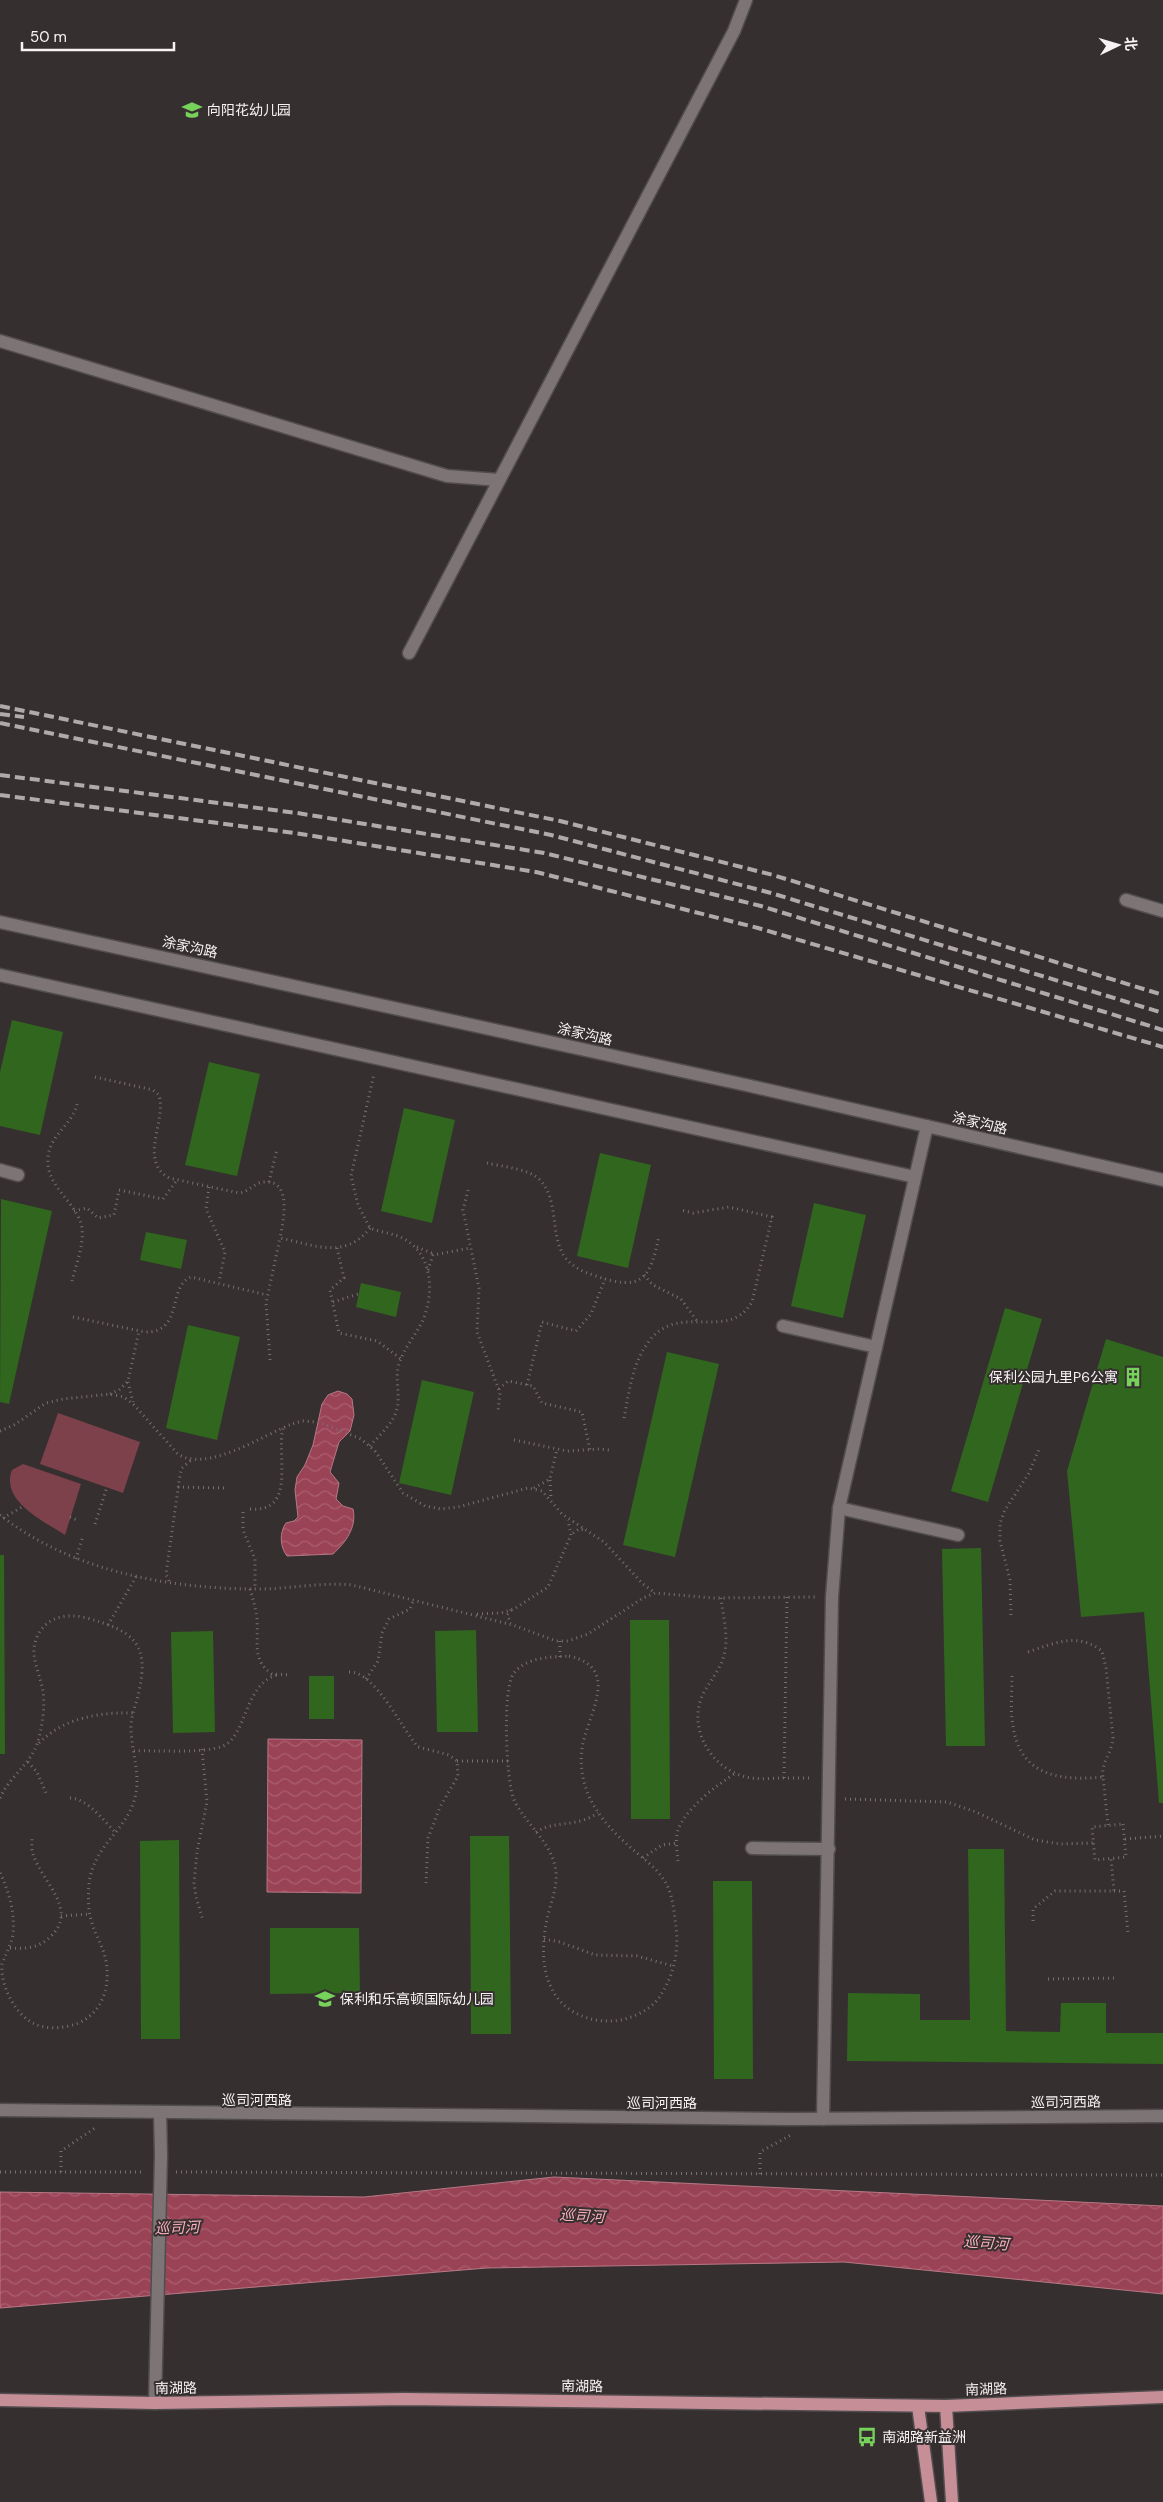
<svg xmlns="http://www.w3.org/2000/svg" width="1163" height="2502" viewBox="0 0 1163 2502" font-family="'DM Sans','Noto Sans SC',sans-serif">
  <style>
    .green { fill: #7d414c }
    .water { fill: url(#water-waves); stroke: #b77885 }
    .building { fill: #30661d }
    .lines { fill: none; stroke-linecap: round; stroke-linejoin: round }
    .minor-casing { stroke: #514c4d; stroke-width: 15 }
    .major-casing { stroke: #514c4d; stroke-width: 15 }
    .path { stroke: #777071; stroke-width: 3; stroke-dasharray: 1 4; stroke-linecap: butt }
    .minor { stroke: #7c7475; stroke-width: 12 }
    .major { stroke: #c68e97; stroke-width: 12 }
    .rail { stroke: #b0aaab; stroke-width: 4; stroke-dasharray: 10 5; stroke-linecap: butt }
    .minor-bridge-casing { stroke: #514c4d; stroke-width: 15; stroke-linecap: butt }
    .minor-bridge { stroke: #7c7475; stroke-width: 12 }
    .labels { text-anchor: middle; stroke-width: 4; stroke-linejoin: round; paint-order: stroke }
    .poi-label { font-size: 14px; fill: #f7f2f3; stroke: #362f30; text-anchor: start }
    .street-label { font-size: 14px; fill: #f7f2f3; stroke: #362f30 }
    .water-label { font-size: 15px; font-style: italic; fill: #fbafbb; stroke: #362f30 }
  </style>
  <defs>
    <pattern id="water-waves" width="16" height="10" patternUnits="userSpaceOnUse" patternTransform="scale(1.25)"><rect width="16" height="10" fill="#9b4356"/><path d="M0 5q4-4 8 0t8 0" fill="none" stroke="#aa5f6f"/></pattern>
  </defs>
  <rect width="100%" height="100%" fill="#362f30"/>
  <!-- green -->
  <g class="green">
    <path d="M58 1413 140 1442 123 1493 40 1464Z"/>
    <path d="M23 1464 81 1484 65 1535C44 1521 0 1501 12 1470Z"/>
  </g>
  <!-- water -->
  <g class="water">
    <path d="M338 1391 347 1394 352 1399 354 1415 350 1431 339 1442 330 1472 339 1483 336 1499 343 1506 353 1509C357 1527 346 1542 333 1554L287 1556C280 1547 279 1533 286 1523L294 1521 298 1517 295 1490 297 1477 305 1465 313 1445 322 1404 328 1395Z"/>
    <path d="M268 1739 362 1740 361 1893 267 1892Z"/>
    <path d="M554 2177 1163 2206V2294L844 2262 487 2268 0 2308V2192L364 2197Z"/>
  </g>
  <!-- building -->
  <g class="building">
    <path d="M12 1020 63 1032 40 1135 0 1126V1072Z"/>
    <path d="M209 1062 260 1074 237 1176 185 1165Z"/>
    <path d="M404 1108 455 1120 432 1223 381 1211Z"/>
    <path d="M600 1153 651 1165 628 1268 577 1256Z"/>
    <path d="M1 1199 52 1211 9 1404 0 1402Z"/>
    <path d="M814 1203 866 1215 843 1318 791 1306Z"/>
    <path d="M146 1232 187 1240 181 1269 140 1260Z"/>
    <path d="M361 1283 401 1292 396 1317 356 1307Z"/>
    <path d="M1005 1308 1042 1319 988 1502 951 1491Z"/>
    <path d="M188 1325 240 1337 217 1440 166 1428Z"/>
    <path d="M1106 1339 1163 1357V1803H1159L1144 1612 1081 1617 1067 1471Z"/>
    <path d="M667 1352 719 1364 675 1557 623 1545Z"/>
    <path d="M422 1380 474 1392 451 1495 399 1483Z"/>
    <path d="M981 1548 985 1746H946L942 1549Z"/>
    <path d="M0 1555H4L5 1754H0Z"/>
    <path d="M630 1620H669L670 1819H631Z"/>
    <path d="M476 1630 478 1732H437L435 1631Z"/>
    <path d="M213 1631 215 1732 173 1733 171 1632Z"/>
    <rect x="309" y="1676" width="25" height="43"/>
    <path d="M470 1836H509L511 2034H471Z"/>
    <path d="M179 1840 180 2039H141L140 1841Z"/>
    <path d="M968 1849H1004L1006 2031 1060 2032 1061 2003H1106V2033H1163V2064L847 2061 848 1993 920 1994V2020H970Z"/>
    <path d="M713 1881H752L753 2079H714Z"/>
    <path d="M270 1928H359L360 1993 270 1994Z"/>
  </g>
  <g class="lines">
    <defs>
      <g id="minor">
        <path d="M0 341 447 476 499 480"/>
        <path d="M409 653 734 31 746 0"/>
        <path d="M1126 900 1163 911"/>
        <path d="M0 922 746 1085 1163 1180"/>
        <path d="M0 975 915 1177"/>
        <path d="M0 1170 18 1175"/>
        <path d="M783 1326 876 1347"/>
        <path d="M839 1508 958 1535"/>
        <path d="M752 1848 829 1849"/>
        <path d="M0 2110 792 2119 1163 2116"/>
        <path d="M160 2114 161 2155"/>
        <path d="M823 2119 832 1597 839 1508 927 1126"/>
        <path d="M155 2403 156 2362"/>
      </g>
      <g id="major">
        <path d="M0 2400 155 2403 404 2399 946 2406 1163 2397"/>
        <path d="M918 2406 931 2502"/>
        <path d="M946 2406 952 2502"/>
      </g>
    </defs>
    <!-- minor casing -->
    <use href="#minor" class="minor-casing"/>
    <!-- major casing -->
    <use href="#major" class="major-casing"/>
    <!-- path -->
    <g class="path">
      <path d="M95 1077 153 1090 159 1095C167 1121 138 1160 169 1178L239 1193C249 1192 255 1182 264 1182 293 1179 283 1223 280 1238"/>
      <path d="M487 1163C503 1167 528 1168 540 1180 559 1200 550 1234 564 1256 572 1267 583 1272 596 1276 642 1292 650 1279 659 1236"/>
      <path d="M269 1182 277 1149"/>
      <path d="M209 1187 206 1209 225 1252 219 1282"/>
      <path d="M468 1190 463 1210 479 1288 477 1332 500 1393 498 1411"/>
      <path d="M74 1211 87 1208 98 1218 114 1215 119 1190 163 1199 177 1180"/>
      <path d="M417 1247 434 1254"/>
      <path d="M337 1248 344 1278 330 1290 339 1333 377 1341 401 1359"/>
      <path d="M428 1270 433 1255 470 1248"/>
      <path d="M644 1275 653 1285 681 1299 697 1321"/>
      <path d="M72 1281C76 1265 84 1245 82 1228 77 1201 45 1187 48 1157 50 1135 72 1125 77 1104"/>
      <path d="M333 1302 358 1294"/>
      <path d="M73 1317 145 1332C184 1333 167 1286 191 1277L267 1295"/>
      <path d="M270 1360 266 1303 280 1238C314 1245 345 1260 370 1228"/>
      <path d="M128 1382 133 1402"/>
      <path d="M527 1385 542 1322 576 1331 591 1314 605 1279"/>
      <path d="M499 1389 508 1381 533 1386 542 1403 582 1412 590 1450"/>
      <path d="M110 1394 119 1390 128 1381 139 1331"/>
      <path d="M624 1418C629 1393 632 1365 647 1344 677 1299 727 1344 752 1302L772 1217 729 1207 693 1213 681 1210"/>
      <path d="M0 1431 14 1425 46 1403 63 1399 110 1394 124 1397 134 1405 177 1453C204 1475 265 1434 292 1424L302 1421 319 1422 361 1439 375 1451 403 1493 425 1506 441 1509 458 1507 528 1488 542 1491 562 1514 604 1542 642 1583 655 1593"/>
      <path d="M514 1440 567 1451 599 1449 609 1450"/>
      <path d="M370 1446C381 1433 397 1421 398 1402 399 1389 395 1377 399 1364 404 1348 416 1335 423 1320 434 1293 433 1257 406 1240 395 1233 382 1233 370 1228L358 1205 351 1176 374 1074"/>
      <path d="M550 1480 551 1499"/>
      <path d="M178 1487 226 1488"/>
      <path d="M534 1488 550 1479 557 1449"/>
      <path d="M250 1509C297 1513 276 1456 283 1428"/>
      <path d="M243 1512V1530L255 1559V1589"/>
      <path d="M0 1515C71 1571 169 1589 258 1589 290 1589 320 1582 352 1585L513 1625 556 1641H568L588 1634 643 1598 655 1593 713 1598 817 1597"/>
      <path d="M70 1517 77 1520"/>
      <path d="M3 1518 22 1507"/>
      <path d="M95 1524 107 1487"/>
      <path d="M573 1533 579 1529 585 1530"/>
      <path d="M76 1559 83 1536"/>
      <path d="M169 1581 166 1574 180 1475 182 1468 191 1460"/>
      <path d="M250 1589C253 1599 256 1609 257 1620 259 1641 251 1660 272 1674L290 1675"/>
      <path d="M787 1597 784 1778H813"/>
      <path d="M721 1598C723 1616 729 1637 724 1655 720 1672 707 1683 701 1699 689 1732 713 1769 746 1777 758 1780 772 1778 784 1778"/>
      <path d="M511 1610 507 1615 511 1623"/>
      <path d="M477 1614 501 1613 514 1609 548 1587 571 1535 568 1520"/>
      <path d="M1011 1615 1010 1580 1000 1541V1523L1005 1510 1029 1473 1040 1447"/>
      <path d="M108 1625 137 1575"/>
      <path d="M560 1641V1657"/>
      <path d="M1028 1652C1055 1643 1077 1632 1102 1651L1106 1668 1113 1738C1112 1753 1101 1762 1103 1777"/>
      <path d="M569 1656C623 1668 586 1717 582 1749 580 1764 582 1779 588 1794 599 1819 617 1836 637 1853 648 1862 659 1871 666 1883 673 1896 674 1912 676 1927 679 1950 674 1974 662 1993 653 2009 637 2016 621 2020 604 2023 587 2020 572 2011 540 1991 540 1948 548 1915 552 1898 559 1884 555 1866 549 1840 525 1823 514 1800 506 1782 502 1687 514 1673 526 1657 551 1657 569 1656Z"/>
      <path d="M349 1672C375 1671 402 1729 418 1747L449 1755 457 1761 458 1776 440 1807 428 1838 426 1883"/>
      <path d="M1012 1676C1012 1692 1010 1710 1013 1726 1020 1777 1062 1781 1103 1777L1108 1825"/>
      <path d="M366 1679 378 1661 382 1633 389 1619 410 1609 414 1599"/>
      <path d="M39 1743C63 1718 100 1712 133 1713"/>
      <path d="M202 1749 207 1802 197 1852 194 1883 196 1897 203 1920"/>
      <path d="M134 1751C156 1750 203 1754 223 1746 247 1736 244 1684 277 1675"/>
      <path d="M457 1761H508"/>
      <path d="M28 1762 37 1772 46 1793"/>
      <path d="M0 1798C12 1772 35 1763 40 1733 43 1720 45 1704 43 1691 39 1669 26 1651 41 1630 52 1615 70 1614 87 1618 132 1631 150 1642 139 1691 137 1703 131 1714 131 1727 131 1754 143 1777 133 1804 122 1834 93 1847 89 1884 88 1896 88 1908 91 1920 94 1931 99 1940 103 1950 113 1978 106 2013 76 2024 64 2028 47 2030 35 2024 16 2016 0 1986 2 1964 6 1953 11 1946 13 1934 15 1911 9 1893 0 1872"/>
      <path d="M70 1798C88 1799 103 1820 115 1832"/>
      <path d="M845 1799 947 1802 976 1812 1035 1840 1060 1844 1093 1843"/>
      <path d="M1123 1824 1126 1857 1095 1860 1092 1827Z"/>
      <path d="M536 1832C554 1820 576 1828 598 1813"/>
      <path d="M1125 1839 1163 1836"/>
      <path d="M643 1858 662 1845 677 1843"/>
      <path d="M678 1861C677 1851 675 1839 678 1830 685 1809 718 1784 736 1773"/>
      <path d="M1114 1891H1124L1128 1933"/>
      <path d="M61 1916 90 1914"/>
      <path d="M1033 1921V1909L1055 1891H1114L1111 1859"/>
      <path d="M544 1939 560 1942 595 1955 637 1956 673 1966"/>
      <path d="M10 1948C25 1949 39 1948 50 1937 80 1910 41 1881 33 1854 31 1849 32 1844 32 1839"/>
      <path d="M1048 1979 1118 1978"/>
      <path d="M0 2172H144"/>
      <path d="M61 2172V2151L95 2128"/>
      <path d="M176 2172 1163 2175"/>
      <path d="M760 2174V2152L791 2135"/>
    </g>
    <!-- minor -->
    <use href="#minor" class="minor"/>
    <!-- major -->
    <use href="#major" class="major"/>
    <!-- rail -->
    <g class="rail">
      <path d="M0 706 560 821 773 875 1163 995"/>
      <path d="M0 714 24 717"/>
      <path d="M0 723 551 835 771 893 1163 1013"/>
      <path d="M0 775 297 813 544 853 761 906 1163 1030"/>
      <path d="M0 795 295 833 536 872 758 928 1163 1047"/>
    </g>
    <defs>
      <path id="minor-bridge" d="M156 2362 161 2155"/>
    </defs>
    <!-- minor-bridge casing -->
    <use href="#minor-bridge" class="minor-bridge-casing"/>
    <!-- minor-bridge -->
    <use href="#minor-bridge" class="minor-bridge"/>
  </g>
  <!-- icons -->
  <defs>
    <symbol id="school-bare" viewBox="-9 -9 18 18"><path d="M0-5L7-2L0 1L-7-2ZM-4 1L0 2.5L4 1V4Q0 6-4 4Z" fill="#76d25a" stroke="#362f30" stroke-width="2.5" paint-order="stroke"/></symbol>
    <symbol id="building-bare" viewBox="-9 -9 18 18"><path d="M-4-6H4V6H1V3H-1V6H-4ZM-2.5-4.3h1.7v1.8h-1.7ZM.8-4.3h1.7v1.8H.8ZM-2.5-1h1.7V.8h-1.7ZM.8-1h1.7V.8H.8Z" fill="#76d25a" stroke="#362f30" stroke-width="2.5" paint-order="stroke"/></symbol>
    <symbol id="bus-bare" viewBox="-9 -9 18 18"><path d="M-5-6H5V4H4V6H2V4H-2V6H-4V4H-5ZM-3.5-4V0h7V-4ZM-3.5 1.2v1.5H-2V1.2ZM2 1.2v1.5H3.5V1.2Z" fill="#76d25a" stroke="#362f30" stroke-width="2.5" paint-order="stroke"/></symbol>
  </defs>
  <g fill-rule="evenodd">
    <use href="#school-bare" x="178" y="96" width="28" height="28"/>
    <use href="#building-bare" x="1119" y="1363" width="28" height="28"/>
    <use href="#school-bare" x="311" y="1985" width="28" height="28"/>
    <use href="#bus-bare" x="853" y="2423" width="28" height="28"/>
  </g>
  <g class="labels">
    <!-- poi labels -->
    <g class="poi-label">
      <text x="207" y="115">向阳花幼儿园</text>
      <text x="1118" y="1382" text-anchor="end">保利公园九里P6公寓</text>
      <text x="340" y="2004">保利和乐高顿国际幼儿园</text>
      <text x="882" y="2442">南湖路新益洲</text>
    </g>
    <!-- street labels -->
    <g class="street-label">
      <text transform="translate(190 947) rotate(12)" y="5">涂家沟路</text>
      <text transform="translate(585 1034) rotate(13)" y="5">涂家沟路</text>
      <text transform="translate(980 1123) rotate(13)" y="5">涂家沟路</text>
      <text x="257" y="2105">巡司河西路</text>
      <text transform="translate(1066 2102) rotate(-1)" y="5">巡司河西路</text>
      <text x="662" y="2108">巡司河西路</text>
      <text transform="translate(582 2386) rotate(1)" y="5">南湖路</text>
      <text transform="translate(176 2388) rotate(-1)" y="5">南湖路</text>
      <text transform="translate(986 2389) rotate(-2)" y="5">南湖路</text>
    </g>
    <!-- water labels -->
    <g class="water-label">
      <text transform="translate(582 2216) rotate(3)" y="5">巡司河</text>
      <text transform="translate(177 2228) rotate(-2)" y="5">巡司河</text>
      <text transform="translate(986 2243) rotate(4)" y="5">巡司河</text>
    </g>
  </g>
  <!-- north arrow -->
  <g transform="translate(1118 45) rotate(85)" stroke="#362f30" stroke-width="4" paint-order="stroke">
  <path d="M0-4L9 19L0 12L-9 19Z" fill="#f7f2f3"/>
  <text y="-8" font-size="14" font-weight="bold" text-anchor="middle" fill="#f7f2f3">北</text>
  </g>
  <!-- scale -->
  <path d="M22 42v8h152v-8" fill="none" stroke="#f7f2f3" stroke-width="2.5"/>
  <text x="30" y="42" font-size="15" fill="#f7f2f3" stroke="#362f30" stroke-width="4" paint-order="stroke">50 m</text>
</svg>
